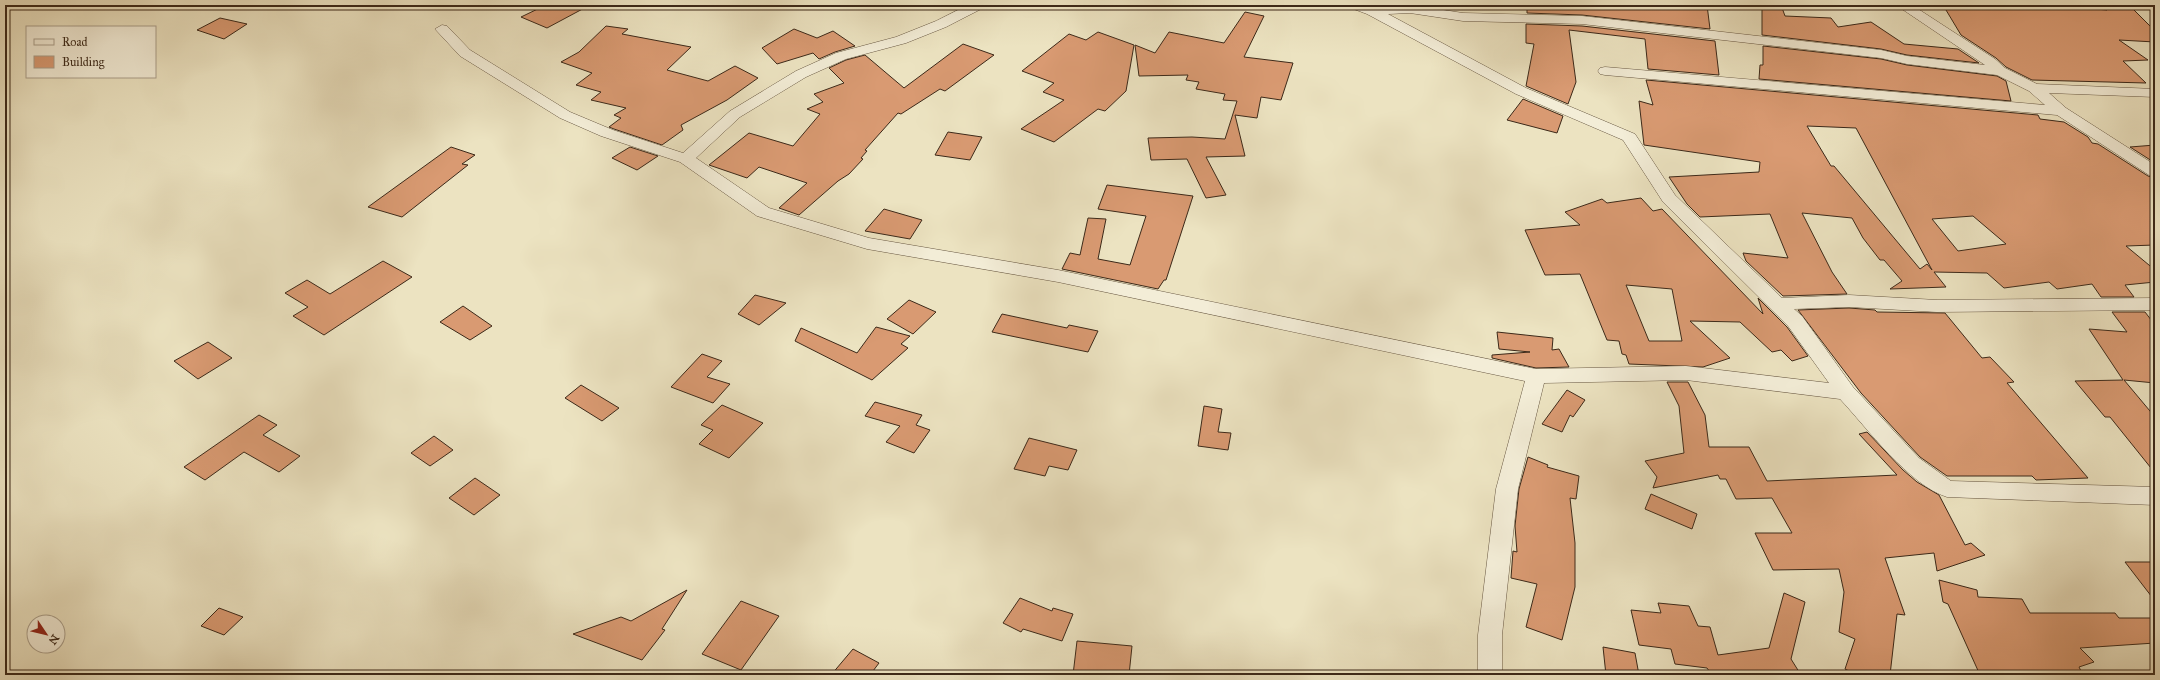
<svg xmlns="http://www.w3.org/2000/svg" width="2160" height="680" viewBox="0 0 2160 680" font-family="'IM FELL Great Primer',serif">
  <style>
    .building { fill: #d99a72; stroke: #3c2919; fill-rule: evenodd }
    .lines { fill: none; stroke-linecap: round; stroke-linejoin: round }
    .minor-casing { stroke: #685843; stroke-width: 1 }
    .minor { fill: #f3edd7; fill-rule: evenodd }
  </style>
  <rect width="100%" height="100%" fill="#ece3c1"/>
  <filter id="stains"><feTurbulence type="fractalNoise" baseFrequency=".005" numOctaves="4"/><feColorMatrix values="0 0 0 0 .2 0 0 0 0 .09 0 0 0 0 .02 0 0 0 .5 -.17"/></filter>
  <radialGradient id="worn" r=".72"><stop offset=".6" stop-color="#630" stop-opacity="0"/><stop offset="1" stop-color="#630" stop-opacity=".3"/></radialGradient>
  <!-- building -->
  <g class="building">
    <path d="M546 5H590L547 28 521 17Z"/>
    <path d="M1527 5H1707L1710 29 1582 15 1527 13Z"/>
    <path d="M1762 5H1781L1785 16 1831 18 1838 27 1871 22 1904 44 1958 49 1979 63 1907 55 1881 49 1762 35Z"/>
    <path d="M1943 5H2051L2107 10 2101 5H2129L2155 31V42L2119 40 2148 60 2123 61 2146 83 2032 80 2006 67 1996 58 1961 35Z"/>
    <path d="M1245 12 1264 16 1244 57 1293 63 1281 100 1261 97 1257 118 1235 115 1245 156 1206 157 1226 195 1206 198 1187 159 1151 160 1148 138 1192 137 1225 139 1237 101 1223 100 1225 94 1196 89 1199 82 1186 80 1188 75 1139 76 1135 45 1155 53 1169 32 1224 43Z"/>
    <path d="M220 18 247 24 224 39 197 30Z"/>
    <path d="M1526 24 1582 26 1715 41 1719 75 1648 69 1645 39 1569 30 1576 82 1568 104 1526 86 1534 44 1526 43Z"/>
    <path d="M606 26 628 29 622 34 691 47 667 70 708 81 735 66 758 78 727 100 681 125 683 130 662 145 614 129 609 127 621 118 614 115 626 108 591 100 601 92 576 85 592 73 561 62 579 52Z"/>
    <path d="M794 29 817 38 833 31 855 46 835 52 819 59 813 53 777 64 762 48Z"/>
    <path d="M1098 32 1134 45 1126 91 1105 111 1098 109 1054 142 1021 129 1064 100 1043 92 1054 83 1022 71 1069 34 1086 40Z"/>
    <path d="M963 44 994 55 945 91 940 89 901 114 898 113 865 150 867 151 861 158 863 159 849 174 838 181 799 215 779 208 807 183 759 167 747 178 709 165 749 133 793 146 820 114 807 109 823 102 814 94 844 83 829 68 846 60 865 55 904 88Z"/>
    <path d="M1763 46 1881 59 1907 65 1997 76 2006 81 2011 101 1759 79 1760 65H1763Z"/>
    <path d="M1646 80 2038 115 2040 119 2064 122 2088 137 2092 143 2098 144 2148 176 2155 178V245L2126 246 2155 270V282L2125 285 2134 297H2101L2092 284 2057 289 2049 282 2004 288 1987 273 1934 272 1946 287 1890 289 1902 281 1884 260H1880L1863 238 1852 218 1802 213 1832 272 1847 294 1783 296 1746 261 1743 253 1788 258 1770 214 1700 217 1687 204 1669 177 1759 172 1760 162 1644 145 1639 101 1653 105ZM1807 126 1856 128 1932 270 1927 264 1920 269 1834 166H1831ZM1973 216 2006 244 1958 251 1932 219Z"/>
    <path d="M1523 99 1563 116 1557 133 1507 120Z"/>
    <path d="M948 132 982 137 970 160 935 155Z"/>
    <path d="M2155 145V163L2130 147Z"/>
    <path d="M451 147 475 155 462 164 468 165 402 217 368 207Z"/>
    <path d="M630 147 658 156 637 170 612 158Z"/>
    <path d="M1107 185 1193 196 1166 280H1164L1158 289 1062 269 1070 253 1080 255 1088 218 1106 219 1098 259 1130 265 1146 216 1098 209Z"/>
    <path d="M1641 198 1653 211 1662 209 1763 314 1758 298 1787 327 1808 356 1792 361 1781 350 1772 352 1740 322 1690 321 1730 358 1703 367 1629 364 1626 355 1622 354 1619 341 1607 340 1580 274 1545 275 1525 230 1580 225 1565 212 1602 199 1607 203ZM1626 285 1672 289 1682 341H1649Z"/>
    <path d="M884 209 922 220 910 239 865 231Z"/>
    <path d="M383 261 412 277 324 335 293 316 308 307 285 293 307 280 330 294Z"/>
    <path d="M755 295 786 303 759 325 738 314Z"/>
    <path d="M909 300 936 312 913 334 887 319Z"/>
    <path d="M463 306 492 326 470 340 440 322Z"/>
    <path d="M1849 308 1875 310 1877 312 1945 313 1982 358 1990 357 2014 382 2007 383 2088 478 2036 480 2032 476H1947L1920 457 1861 393 1798 310Z"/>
    <path d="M2112 312H2145L2155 325V383L2124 380 2155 417V473L2110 417H2105L2075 381 2123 380 2089 329 2127 332Z"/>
    <path d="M1002 314 1067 328 1069 325 1098 331 1088 352 992 332Z"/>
    <path d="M876 327 910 336 901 344 908 348 872 380 795 341 801 328 857 353Z"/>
    <path d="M1497 332 1553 338 1552 350 1559 349 1569 367 1536 368 1492 358V355L1530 352 1499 349Z"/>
    <path d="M208 342 232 358 198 379 174 361Z"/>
    <path d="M702 354 722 361 707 377 730 384 713 403 671 387Z"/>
    <path d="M1667 382H1688L1705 415 1709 447H1749L1767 481 1897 475 1859 434 1867 432 1903 470 1917 482 1939 495 1965 545 1971 543 1985 555 1937 571 1934 553 1885 558 1905 615 1897 614 1890 675H1857L1845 669 1855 639 1839 632 1844 592 1839 569 1773 570 1755 533H1792L1772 498 1736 499 1726 479H1720L1718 475 1653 488 1657 477 1645 461 1684 453 1679 406Z"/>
    <path d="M581 385 619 408 602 421 565 398Z"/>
    <path d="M1567 390 1585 400 1573 417 1570 415 1562 432 1542 424Z"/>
    <path d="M875 402 922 415 916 425 930 430 914 453 886 442 900 426 865 416Z"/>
    <path d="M722 405 763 423 729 458 699 444 713 430 701 425Z"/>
    <path d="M1204 406 1222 409 1218 432 1231 433 1228 450 1198 446Z"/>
    <path d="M259 415 277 425 263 435 300 456 279 472 244 452 205 480 184 467Z"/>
    <path d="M434 436 453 450 430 466 411 453Z"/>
    <path d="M1029 438 1077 450 1068 470 1049 466 1045 476 1014 469Z"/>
    <path d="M1528 457 1548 465 1547 467 1579 476 1576 499 1570 498 1575 543V587L1562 640 1526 627 1537 584 1511 578 1513 551 1517 552 1515 526 1519 489Z"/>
    <path d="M475 478 500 495 474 515 449 498Z"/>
    <path d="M1651 494 1697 514 1692 529 1645 509Z"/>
    <path d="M2125 562H2155V601Z"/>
    <path d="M1939 580 1977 590 1978 597 2022 599 2030 613H2115L2119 618H2155V643L2080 648 2094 662 2079 667 2083 675H1980L1948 604 1943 602Z"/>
    <path d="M687 590 662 629 665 630 642 660 573 634 621 617 631 621Z"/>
    <path d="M1784 593 1805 602 1791 659 1801 675H1712L1707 668 1675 664 1671 649 1639 645 1631 610 1661 613 1658 603 1689 606 1698 626 1710 627 1718 655 1769 648Z"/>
    <path d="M1020 598 1052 611 1053 608 1073 614 1062 641 1023 629 1021 632 1003 623Z"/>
    <path d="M741 601 779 616 741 670 702 654Z"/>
    <path d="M219 608 243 617 224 635 201 626Z"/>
    <path d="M1077 641 1132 646 1129 675H1073Z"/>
    <path d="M1603 647 1635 653 1639 675H1606Z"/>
    <path d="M853 649 879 663 870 675H831Z"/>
  </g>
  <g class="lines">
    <defs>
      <path id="minor" d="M968 5H985L983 8 946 27 906 43 846 59 806 77 740 117 696 158 769 208 869 238 1058 270 1536 369 1686 366 1829 383 1788 326 1663 202 1623 140 1516 94 1367 14 1351 8 1349 5 1373 7 1410 5 1463 13 1582 16 1881 50 1907 56 1985 65 1896 5H1912L1995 59 2005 68 2037 84 2155 89V97L2049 93 2066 108 2155 165V177L2149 175 2057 115 1605 75 1600 74 1598 71 1600 68 1605 67 2045 105 2029 91 1997 75 1907 64 1881 58 1582 24 1463 21 1410 13 1388 14 1526 88 1635 134 1675 195 1782 298 1849 295 1937 300 2155 298V310L1937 312 1849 307 1794 309 1802 316 1853 387 1919 458 1951 481 2155 487V505L1947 497C1909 485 1867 428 1840 399L1686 380 1544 383 1518 489 1502 635V675H1478V635L1496 489 1525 381 1058 282 867 249 757 216 680 162 601 136 560 118 460 56 435 29 442 25 447 26 470 50 570 112 613 130 683 153 730 111 796 71 836 53 896 37 936 21Z"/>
    </defs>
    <!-- minor casing -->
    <use href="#minor" class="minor-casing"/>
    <!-- minor -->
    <use href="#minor" class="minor"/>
  </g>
  <!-- margin -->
  <rect width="2160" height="680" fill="none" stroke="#ece3c1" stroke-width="20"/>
  <rect x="6" y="6" width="2148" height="668" fill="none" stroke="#3c2919" stroke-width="2"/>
  <rect x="10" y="10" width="2140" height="660" fill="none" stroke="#3c2919"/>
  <!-- legend -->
  <rect x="26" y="26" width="130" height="52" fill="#f3edd7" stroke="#aa9f8b"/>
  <rect x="34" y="39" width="20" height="6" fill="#f3edd7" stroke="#aa9f8b"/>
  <text x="62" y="46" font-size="12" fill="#3c2919">Road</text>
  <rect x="34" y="56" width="20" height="12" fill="#d99a72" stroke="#aa9f8b"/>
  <text x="62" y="66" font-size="12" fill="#3c2919">Building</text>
  <!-- north arrow -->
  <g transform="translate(46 634) rotate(125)"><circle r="19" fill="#f3edd7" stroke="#aa9f8b"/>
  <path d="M0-3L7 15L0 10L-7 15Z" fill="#8f2418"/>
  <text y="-6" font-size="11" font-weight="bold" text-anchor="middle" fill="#3c2919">N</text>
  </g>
  <rect width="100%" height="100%" filter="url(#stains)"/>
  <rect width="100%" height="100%" fill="url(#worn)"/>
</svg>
